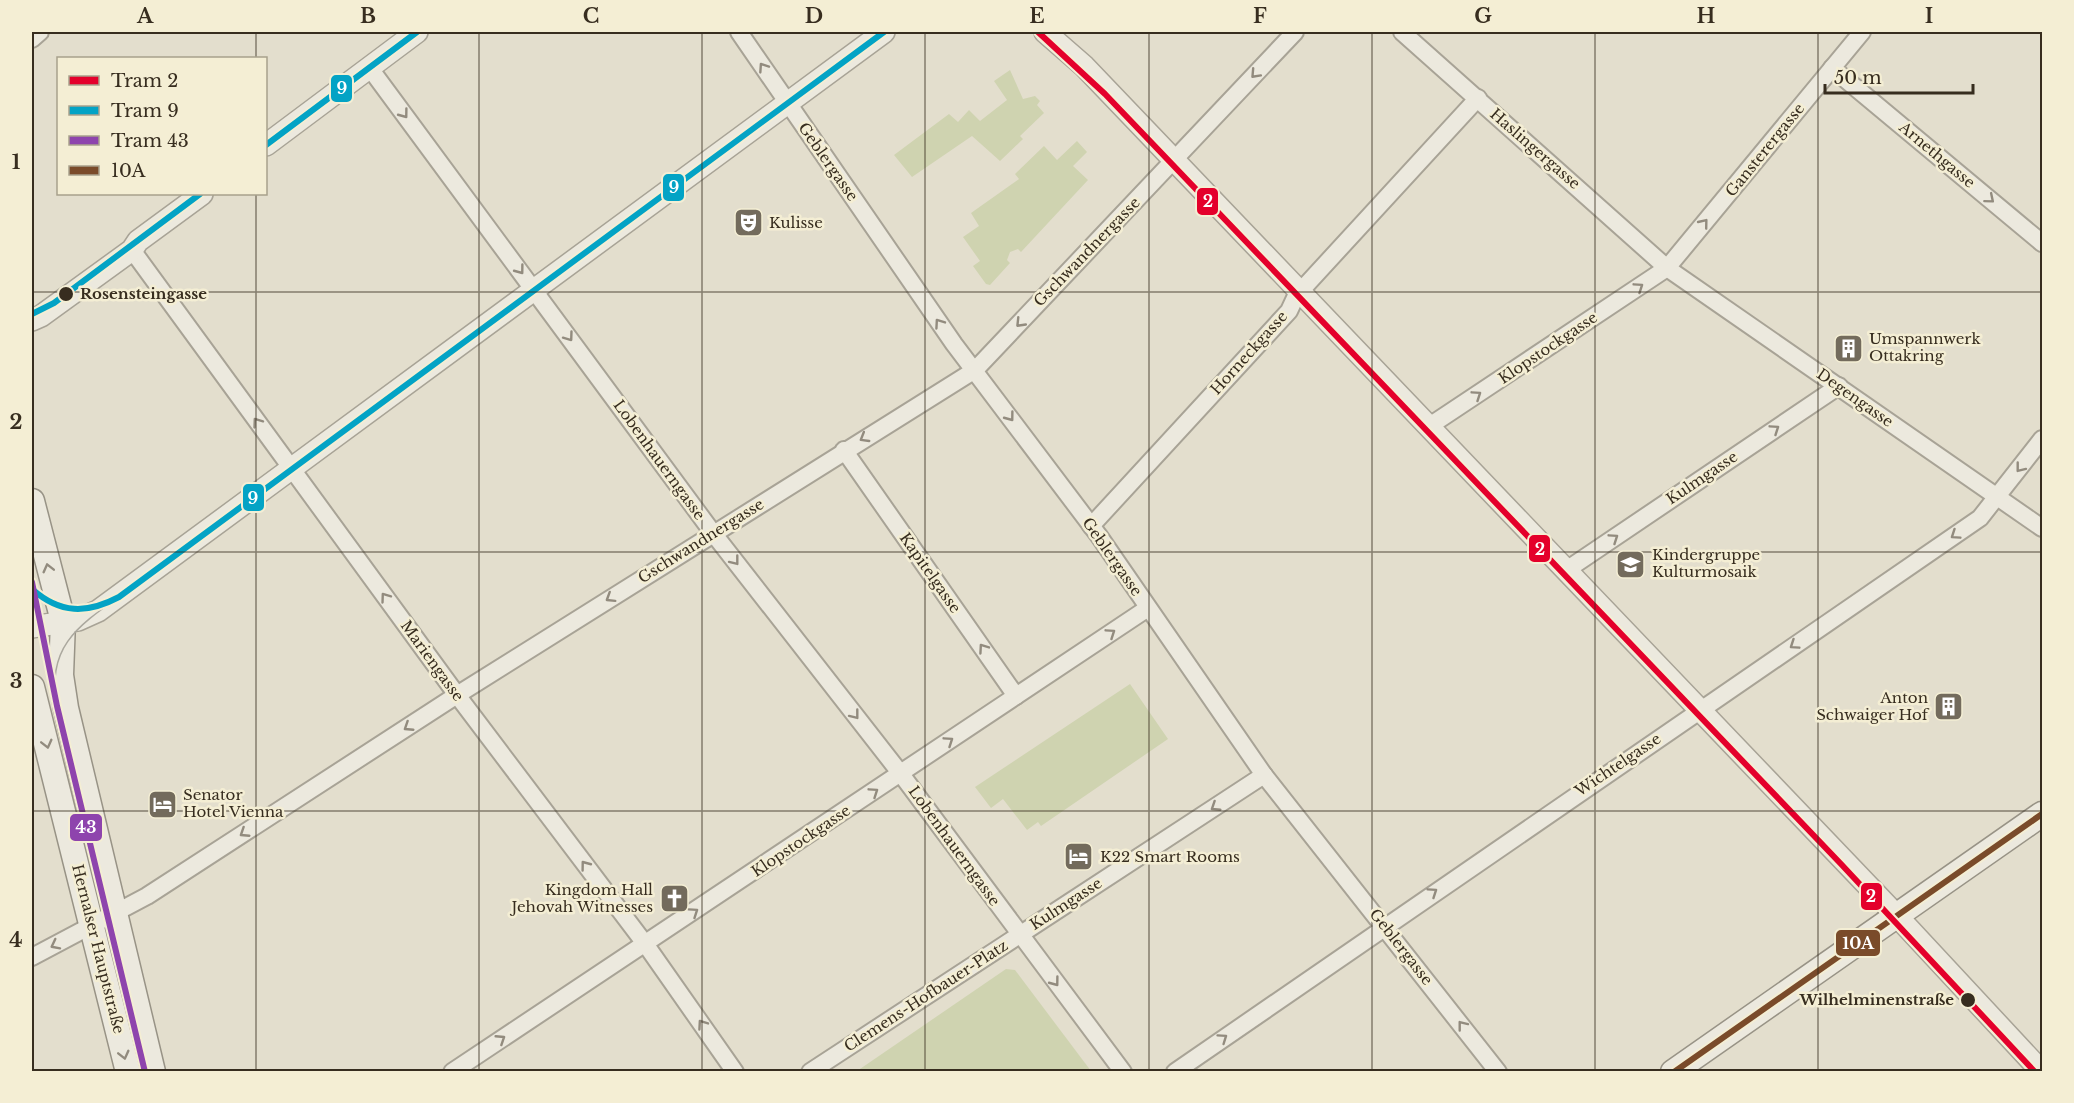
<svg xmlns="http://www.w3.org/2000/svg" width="2074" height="1103" viewBox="0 0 2074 1103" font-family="'Libre Baskerville',serif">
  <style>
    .green { fill: #cfd3b0 }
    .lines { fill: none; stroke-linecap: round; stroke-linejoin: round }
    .minor-casing { stroke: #a8a396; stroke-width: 20 }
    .tertiary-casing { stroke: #a8a396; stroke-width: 24 }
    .secondary-casing { stroke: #989386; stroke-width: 27 }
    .minor { stroke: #ece9de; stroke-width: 16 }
    .tertiary { stroke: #ece9de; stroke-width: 21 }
    .secondary { stroke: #ece9de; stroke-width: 24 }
    .tram { stroke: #aba89e; stroke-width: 1.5 }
    .bus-1-casing { stroke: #f4eed4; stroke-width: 10 }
    .bus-1 { stroke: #7a4b2a; stroke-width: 6 }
    .tram-1-casing { stroke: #f4eed4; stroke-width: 10 }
    .tram-2-casing { stroke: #f4eed4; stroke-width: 10 }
    .tram-3-casing { stroke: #f4eed4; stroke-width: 10 }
    .tram-1 { stroke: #e4002b; stroke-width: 6 }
    .tram-2 { stroke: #03a3c5; stroke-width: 6 }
    .tram-3 { stroke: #8e44ad; stroke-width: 6 }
    .oneway { stroke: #928b7e }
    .grid { fill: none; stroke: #372d1f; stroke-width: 1.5; stroke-opacity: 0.55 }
    .stop-dot { fill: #372d1f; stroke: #f4eed4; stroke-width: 2 }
    .labels { text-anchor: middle; stroke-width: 5; stroke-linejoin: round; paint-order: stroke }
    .street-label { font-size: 15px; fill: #372d1f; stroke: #f4eed4 }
    .poi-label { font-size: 15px; fill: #372d1f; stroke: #f4eed4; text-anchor: start }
    .stop-label { font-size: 15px; font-weight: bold; fill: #372d1f; stroke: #f4eed4; text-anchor: start }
    .line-badge { stroke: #f4eed4; stroke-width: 2 }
    .badge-label { font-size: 16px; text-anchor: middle; font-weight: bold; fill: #fff }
    .neatline { fill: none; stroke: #372d1f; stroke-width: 2 }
    .grid-label { font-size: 20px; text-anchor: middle; font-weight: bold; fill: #372d1f }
  </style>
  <rect width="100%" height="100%" fill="#e3decd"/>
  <!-- green -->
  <g class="green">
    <path d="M1010 70 1023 99 1035 96 1040 101 1037 105 1044 113 1020 136 1023 139 1000 161 972 136 912 177 894 155 949 114 958 122 969 110 980 121 1007 100 994 81Z"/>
    <path d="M1077 141 1087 152 1073 166 1088 180 1021 252 1018 249 1010 252 1007 260 1010 263 990 285 986 284 973 266 980 261 963 237 979 226 971 213 1019 179 1015 174 1044 146 1057 160Z"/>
    <path d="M1130 684 1168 739 1041 826 1038 822 1027 830 1003 799 991 808 975 787Z"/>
    <path d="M1006 969 1015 970 1091 1071H857Z"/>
  </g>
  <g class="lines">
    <defs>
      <g id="minor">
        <path d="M739 32 954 344 1099 536 1264 775 1498 1072"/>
        <path d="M1402 32 1667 268 2042 528"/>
        <path d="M32 39 40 32"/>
        <path d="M369 67 713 533 901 774 1123 1072"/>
        <path d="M1832 68 2042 243"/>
        <path d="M132 250 457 695 646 945 735 1072"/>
        <path d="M1428 427 1667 268 1862 32"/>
        <path d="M844 450 1016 696"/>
        <path d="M1091 526 1289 311 1296 296 1478 98"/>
        <path d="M1565 571 1839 386"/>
        <path d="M32 957 147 896 457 695 975 370 1295 32"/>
        <path d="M452 1072 1148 608"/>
        <path d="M810 1072 1264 775"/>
        <path d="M1175 1072 1980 518 2042 439"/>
      </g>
      <g id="tertiary">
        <path d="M1045 32 1084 66 1896 915 2042 1072"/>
        <path d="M266 145 417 32"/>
        <path d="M32 320 41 316 132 250 138 241 202 194"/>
        <path d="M32 627 78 620 98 611 884 32"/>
      </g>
      <g id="secondary">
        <path d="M32 501 63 621 61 675 66 708 153 1072"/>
        <path d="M32 687 128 1072"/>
        <path d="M1673 1072 2042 814"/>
      </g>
    </defs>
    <!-- minor casing -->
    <use href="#minor" class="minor-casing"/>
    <!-- tertiary casing -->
    <use href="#tertiary" class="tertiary-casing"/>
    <!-- secondary casing -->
    <use href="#secondary" class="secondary-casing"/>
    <!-- minor -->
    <use href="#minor" class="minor"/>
    <!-- tertiary -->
    <use href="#tertiary" class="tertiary"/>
    <!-- secondary -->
    <use href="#secondary" class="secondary"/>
    <!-- tram -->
    <g class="tram">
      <path d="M32 319 54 303"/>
      <path d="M57 706C46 649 76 627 119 597"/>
    </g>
    <defs>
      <path id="bus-1" d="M1674 1072 2042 814"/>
    </defs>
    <!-- bus-1 casing -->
    <use href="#bus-1" class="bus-1-casing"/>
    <!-- bus-1 -->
    <use href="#bus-1" class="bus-1"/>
    <defs>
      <path id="tram-1" d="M1038 32 1105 94 1841 864 2035 1072"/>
      <g id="tram-2">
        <path d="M266 145 417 32"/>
        <path d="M32 314 54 303 200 194"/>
        <path d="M32 589C60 614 87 614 119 597L884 32"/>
      </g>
      <path id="tram-3" d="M32 582 57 706 145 1072"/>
    </defs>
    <!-- tram-1 casing -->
    <use href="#tram-1" class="tram-1-casing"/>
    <!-- tram-2 casing -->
    <use href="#tram-2" class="tram-2-casing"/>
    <!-- tram-3 casing -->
    <use href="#tram-3" class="tram-3-casing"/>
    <!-- tram-1 -->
    <use href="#tram-1" class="tram-1"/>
    <!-- tram-2 -->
    <use href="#tram-2" class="tram-2"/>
    <!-- tram-3 -->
    <use href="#tram-3" class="tram-3"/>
  </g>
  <!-- one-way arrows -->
  <defs><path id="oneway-chevron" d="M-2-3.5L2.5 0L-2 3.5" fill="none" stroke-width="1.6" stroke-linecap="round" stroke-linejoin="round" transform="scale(1.5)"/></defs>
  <g class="oneway">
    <use href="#oneway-chevron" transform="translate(763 67) rotate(-124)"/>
    <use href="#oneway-chevron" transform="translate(1255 74) rotate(133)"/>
    <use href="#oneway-chevron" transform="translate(404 114) rotate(53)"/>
    <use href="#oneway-chevron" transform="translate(1990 199) rotate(40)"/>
    <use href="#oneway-chevron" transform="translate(1704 223) rotate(-51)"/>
    <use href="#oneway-chevron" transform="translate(520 270) rotate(53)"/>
    <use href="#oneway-chevron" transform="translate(1639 287) rotate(-34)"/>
    <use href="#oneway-chevron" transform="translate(939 323) rotate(-125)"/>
    <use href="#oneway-chevron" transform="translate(1020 323) rotate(134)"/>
    <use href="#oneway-chevron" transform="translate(569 337) rotate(54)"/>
    <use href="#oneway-chevron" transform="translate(1477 395) rotate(-34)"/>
    <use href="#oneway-chevron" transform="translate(1010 417) rotate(53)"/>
    <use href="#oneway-chevron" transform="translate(257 422) rotate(-126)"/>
    <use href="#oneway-chevron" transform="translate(1775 429) rotate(-34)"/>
    <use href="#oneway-chevron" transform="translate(864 438) rotate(149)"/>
    <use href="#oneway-chevron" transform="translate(2020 468) rotate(128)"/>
    <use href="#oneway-chevron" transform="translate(1955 535) rotate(146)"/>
    <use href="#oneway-chevron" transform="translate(1614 538) rotate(-34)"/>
    <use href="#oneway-chevron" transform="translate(735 561) rotate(52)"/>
    <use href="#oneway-chevron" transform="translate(48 568) rotate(-104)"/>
    <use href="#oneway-chevron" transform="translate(385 597) rotate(-126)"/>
    <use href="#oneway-chevron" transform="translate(610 598) rotate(148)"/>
    <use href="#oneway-chevron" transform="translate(1111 633) rotate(-34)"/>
    <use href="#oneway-chevron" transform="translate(1794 645) rotate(146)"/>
    <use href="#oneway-chevron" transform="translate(983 648) rotate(-125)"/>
    <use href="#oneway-chevron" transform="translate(855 715) rotate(52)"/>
    <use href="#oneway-chevron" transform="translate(408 727) rotate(147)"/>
    <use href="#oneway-chevron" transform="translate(949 741) rotate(-34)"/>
    <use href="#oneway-chevron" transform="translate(47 744) rotate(76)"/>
    <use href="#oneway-chevron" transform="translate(874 792) rotate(-34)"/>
    <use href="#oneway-chevron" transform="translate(1215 807) rotate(147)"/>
    <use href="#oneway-chevron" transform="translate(244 833) rotate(147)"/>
    <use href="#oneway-chevron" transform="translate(585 865) rotate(-127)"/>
    <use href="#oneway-chevron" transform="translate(1433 892) rotate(-34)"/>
    <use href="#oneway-chevron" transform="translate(694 912) rotate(-34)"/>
    <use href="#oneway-chevron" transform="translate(55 945) rotate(153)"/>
    <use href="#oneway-chevron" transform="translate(1055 982) rotate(53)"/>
    <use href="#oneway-chevron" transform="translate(702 1024) rotate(-125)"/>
    <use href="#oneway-chevron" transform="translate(1462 1025) rotate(-128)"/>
    <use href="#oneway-chevron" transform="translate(1223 1038) rotate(-35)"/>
    <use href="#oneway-chevron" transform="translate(501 1039) rotate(-33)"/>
    <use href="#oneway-chevron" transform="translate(124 1055) rotate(76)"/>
  </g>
  <!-- grid -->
  <path class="grid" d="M256 32V58M479 32V1072M702 32V1072M925 32V1072M1149 32V1072M1372 32V1072M1595 32V1072M1818 32V1072M256 194V1072M32 292H2042M32 552H2042M32 811H2042"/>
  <!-- icons -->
  <defs>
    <symbol id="theatre-square" viewBox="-11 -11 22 22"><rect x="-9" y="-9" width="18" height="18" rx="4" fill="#736b5c" stroke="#f4eed4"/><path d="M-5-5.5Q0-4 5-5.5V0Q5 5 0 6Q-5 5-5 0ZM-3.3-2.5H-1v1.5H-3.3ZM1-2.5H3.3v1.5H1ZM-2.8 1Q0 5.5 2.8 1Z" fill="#fff"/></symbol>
    <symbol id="building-square" viewBox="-11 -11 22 22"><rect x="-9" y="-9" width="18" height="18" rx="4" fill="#736b5c" stroke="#f4eed4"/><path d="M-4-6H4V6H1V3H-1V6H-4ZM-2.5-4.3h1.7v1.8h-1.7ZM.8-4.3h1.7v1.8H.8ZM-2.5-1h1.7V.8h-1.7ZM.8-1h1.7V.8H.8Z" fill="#fff"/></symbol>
    <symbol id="school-square" viewBox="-11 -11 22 22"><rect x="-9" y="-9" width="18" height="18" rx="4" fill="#736b5c" stroke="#f4eed4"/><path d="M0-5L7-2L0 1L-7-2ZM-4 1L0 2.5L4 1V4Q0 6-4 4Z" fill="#fff"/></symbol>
    <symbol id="hotel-square" viewBox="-11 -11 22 22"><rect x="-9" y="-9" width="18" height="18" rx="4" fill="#736b5c" stroke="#f4eed4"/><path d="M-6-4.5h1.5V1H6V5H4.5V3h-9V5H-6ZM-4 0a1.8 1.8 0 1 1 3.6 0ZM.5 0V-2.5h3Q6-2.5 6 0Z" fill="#fff"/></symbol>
    <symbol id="church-square" viewBox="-11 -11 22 22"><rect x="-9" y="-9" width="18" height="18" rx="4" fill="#736b5c" stroke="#f4eed4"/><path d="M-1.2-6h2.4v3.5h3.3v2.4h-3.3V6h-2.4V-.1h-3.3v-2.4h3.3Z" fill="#fff"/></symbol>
  </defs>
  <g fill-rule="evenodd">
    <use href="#theatre-square" x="732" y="206" width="33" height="33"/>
    <use href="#building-square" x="1832" y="332" width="33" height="33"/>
    <use href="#school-square" x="1614" y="548" width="33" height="33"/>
    <use href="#building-square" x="1932" y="690" width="33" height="33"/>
    <use href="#hotel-square" x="146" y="788" width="33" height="33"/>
    <use href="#hotel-square" x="1062" y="840" width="33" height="33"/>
    <use href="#church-square" x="658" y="882" width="33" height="33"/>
  </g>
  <!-- markers -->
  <g class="stop-dot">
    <circle cx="66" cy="294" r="8"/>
    <circle cx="1968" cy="1000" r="8"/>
  </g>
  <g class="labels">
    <!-- street labels -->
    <g class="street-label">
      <text transform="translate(1535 149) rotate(41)" y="5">Haslingergasse</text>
      <text transform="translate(1765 150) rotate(-51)" y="5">Gansterergasse</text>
      <text transform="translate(1937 155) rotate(40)" y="5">Arnethgasse</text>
      <text transform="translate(828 162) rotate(55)" y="5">Geblergasse</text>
      <text transform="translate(1087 252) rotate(-46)" y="5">Gschwandnergasse</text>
      <text transform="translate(1548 348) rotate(-34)" y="5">Klopstockgasse</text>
      <text transform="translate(1249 353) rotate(-48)" y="5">Horneckgasse</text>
      <text transform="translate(1855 398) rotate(35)" y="5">Degengasse</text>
      <text transform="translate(659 460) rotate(54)" y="5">Lobenhauerngasse</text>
      <text transform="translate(1702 478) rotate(-34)" y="5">Kulmgasse</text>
      <text transform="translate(701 541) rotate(-32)" y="5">Gschwandnergasse</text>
      <text transform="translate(1112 557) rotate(55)" y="5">Geblergasse</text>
      <text transform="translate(930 573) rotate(55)" y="5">Kapitelgasse</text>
      <text transform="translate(432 661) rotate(54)" y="5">Mariengasse</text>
      <text transform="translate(1618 765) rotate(-34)" y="5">Wichtelgasse</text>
      <text transform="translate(801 841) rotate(-34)" y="5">Klopstockgasse</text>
      <text transform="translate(954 846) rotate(54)" y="5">Lobenhauerngasse</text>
      <text transform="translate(1066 904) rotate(-33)" y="5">Kulmgasse</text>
      <text transform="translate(1401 947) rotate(52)" y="5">Geblergasse</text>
      <text transform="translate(98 949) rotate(76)" y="5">Hernalser Hauptstraße</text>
      <text transform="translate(926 996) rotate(-33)" y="5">Clemens-Hofbauer-Platz</text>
    </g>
    <!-- poi labels -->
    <g class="poi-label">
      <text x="769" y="228">Kulisse</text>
      <text x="1869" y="344">Umspannwerk<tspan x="1869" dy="17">Ottakring</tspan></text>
      <text x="1652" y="560">Kindergruppe<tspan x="1652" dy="17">Kulturmosaik</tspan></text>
      <text x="1928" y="703" text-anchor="end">Anton<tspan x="1928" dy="17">Schwaiger Hof</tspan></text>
      <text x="183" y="800">Senator<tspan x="183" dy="17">Hotel Vienna</tspan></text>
      <text x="1100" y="862">K22 Smart Rooms</text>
      <text x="653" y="895" text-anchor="end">Kingdom Hall<tspan x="653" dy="17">Jehovah Witnesses</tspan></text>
    </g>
    <!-- stop labels -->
    <g class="stop-label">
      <text x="80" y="299">Rosensteingasse</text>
      <text x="1954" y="1005" text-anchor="end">Wilhelminenstraße</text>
    </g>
  </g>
  <g class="line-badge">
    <rect x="330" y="74" width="23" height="29" rx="6" fill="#03a3c5"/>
    <rect x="662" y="173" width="23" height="29" rx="6" fill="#03a3c5"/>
    <rect x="1196" y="187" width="23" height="29" rx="6" fill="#e4002b"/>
    <rect x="242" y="483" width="23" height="29" rx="6" fill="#03a3c5"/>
    <rect x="1528" y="534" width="23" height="29" rx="6" fill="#e4002b"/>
    <rect x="69" y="813" width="34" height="29" rx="6" fill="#8e44ad"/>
    <rect x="1860" y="882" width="23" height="29" rx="6" fill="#e4002b"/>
    <rect x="1835" y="929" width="46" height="28" rx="6" fill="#7a4b2a"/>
  </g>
  <g class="badge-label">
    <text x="342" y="94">9</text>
    <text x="674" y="193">9</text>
    <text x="1208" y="207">2</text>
    <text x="253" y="504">9</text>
    <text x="1540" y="555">2</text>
    <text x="86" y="833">43</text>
    <text x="1871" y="902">2</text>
    <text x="1858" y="949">10A</text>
  </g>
  <!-- border -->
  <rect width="2074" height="1103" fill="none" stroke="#f4eed4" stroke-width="66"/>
  <!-- legend -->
  <rect x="57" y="57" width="210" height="138" fill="#f4eed4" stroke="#a8a18c" stroke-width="1.5"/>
  <rect x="69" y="76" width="30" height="9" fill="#e4002b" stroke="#a8a18c" stroke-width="1.5"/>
  <text x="111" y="87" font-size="18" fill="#372d1f">Tram 2</text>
  <rect x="69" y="106" width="30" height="9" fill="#03a3c5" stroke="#a8a18c" stroke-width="1.5"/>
  <text x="111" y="117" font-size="18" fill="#372d1f">Tram 9</text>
  <rect x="69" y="136" width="30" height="9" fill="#8e44ad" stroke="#a8a18c" stroke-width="1.5"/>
  <text x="111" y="147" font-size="18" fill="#372d1f">Tram 43</text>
  <rect x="69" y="166" width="30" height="9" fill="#7a4b2a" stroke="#a8a18c" stroke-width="1.5"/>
  <text x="111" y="177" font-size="18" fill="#372d1f">10A</text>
  <!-- scale -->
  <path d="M1825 84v9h148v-9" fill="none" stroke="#372d1f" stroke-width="3"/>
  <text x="1834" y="84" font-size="18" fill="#372d1f" stroke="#f4eed4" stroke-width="4.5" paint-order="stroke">50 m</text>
  <rect x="33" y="33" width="2008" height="1037" class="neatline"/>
  <g class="grid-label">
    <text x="145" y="23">A</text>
    <text x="368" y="23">B</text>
    <text x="591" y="23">C</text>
    <text x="814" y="23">D</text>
    <text x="1037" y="23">E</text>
    <text x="1260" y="23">F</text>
    <text x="1483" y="23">G</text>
    <text x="1706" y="23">H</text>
    <text x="1929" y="23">I</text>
    <text x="16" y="169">1</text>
    <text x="16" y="429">2</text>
    <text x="16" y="688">3</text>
    <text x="16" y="947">4</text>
  </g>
</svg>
